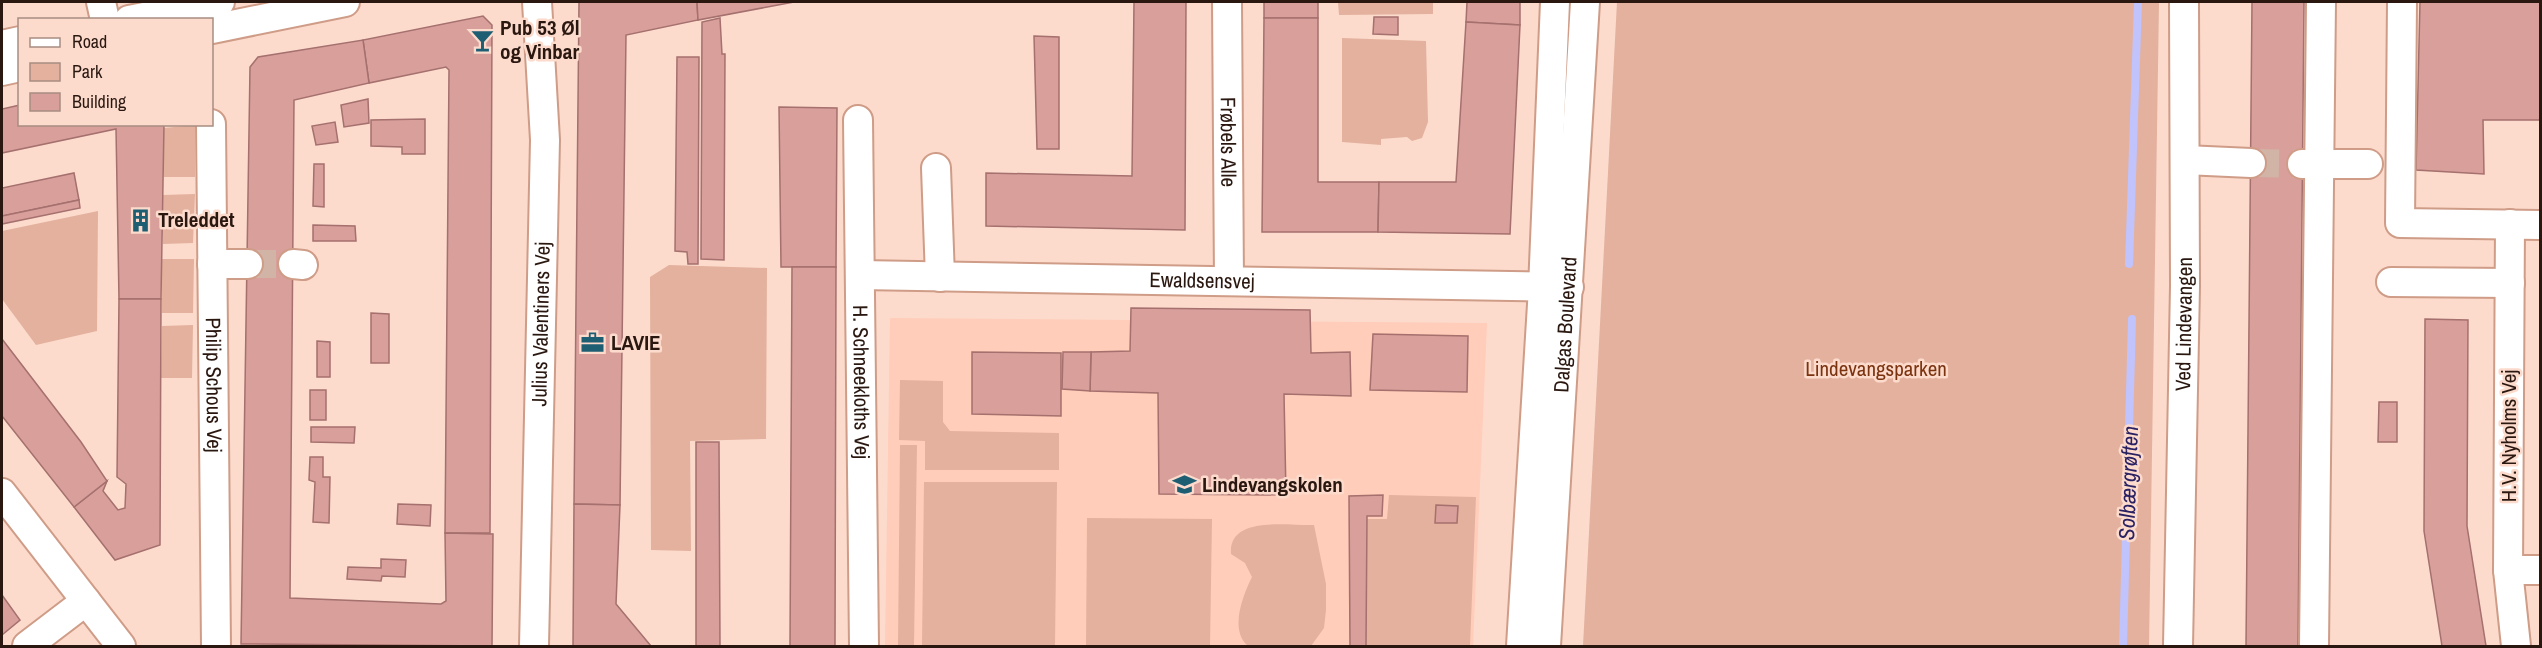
<svg xmlns="http://www.w3.org/2000/svg" width="2542" height="648" viewBox="0 0 2542 648" font-family="'Archivo Narrow',sans-serif">
  <style>
    .built { fill: #ffcdb9 }
    .green { fill: #e3b19d }
    .lines { fill: none; stroke-linecap: round; stroke-linejoin: round }
    .stream { stroke: #c1c3fc; stroke-width: 8 }
    .building { fill: #d89f9b; stroke: #a5706d; stroke-width: 1.5 }
    .minor-tunnel { stroke: #d2b4a7; stroke-width: 28; stroke-dasharray: 28 14; stroke-linecap: butt }
    .minor-casing { stroke: #cf9c87; stroke-width: 32 }
    .minor { stroke: #fff; stroke-width: 28 }
    .labels { text-anchor: middle; stroke-width: 5; stroke-linejoin: round; paint-order: stroke }
    .poi-label { font-size: 21px; font-weight: bold; fill: #2a1810; stroke: #fcdbcd; text-anchor: start }
    .street-label { font-size: 21px; fill: #2a1810; stroke: #fcdbcd }
    .park-label { font-size: 21px; fill: #7b330f; stroke: #fcdbcd }
    .water-label { font-size: 22px; font-style: italic; fill: #2a2163; stroke: #fcdbcd }
  </style>
  <rect width="100%" height="100%" fill="#fcdbcd"/>
  <!-- built -->
  <path class="built" d="M890 318 1487 323 1473 646H885Z"/>
  <!-- green -->
  <g class="green">
    <path d="M1338 2H1433V14L1339 15Z"/>
    <path d="M1617 2H2159L2149 646H1583Z"/>
    <path d="M1342 38 1426 41 1428 122 1422 138 1412 141 1407 137 1381 139V145L1342 142Z"/>
    <path d="M195 125V177H164V128Z"/>
    <path d="M195 194 193 243 163 244V195Z"/>
    <path d="M98 211 97 331 36 345 2 299V231Z"/>
    <path d="M162 259H194L193 313H162Z"/>
    <path d="M669 265 767 268 766 439 690 441 691 551 651 550 650 277Z"/>
    <path d="M193 325 192 378H161L162 326Z"/>
    <path d="M900 380 943 381V422L950 431 1059 433V470H925V441L899 440Z"/>
    <path d="M900 445H917L914 646H898Z"/>
    <path d="M924 482H1057L1055 646H922Z"/>
    <path d="M1389 495 1476 497 1470 646H1366L1367 519H1387Z"/>
    <path d="M1087 518 1212 519 1210 646H1086Z"/>
    <path d="M1314 525 1326 584V610L1324 628 1311 646H1248C1229 630 1243 595 1252 577L1245 563 1231 554C1228 515 1288 526 1314 525Z"/>
  </g>
  <g class="lines">
    <!-- stream -->
    <g class="stream">
      <path d="M2129 264 2138 2"/>
      <path d="M2123 646 2132 319"/>
    </g>
  </g>
  <!-- building -->
  <g class="building">
    <path d="M579 2H697L698 20 626 35 620 505 574 504Z"/>
    <path d="M697 2H794L698 20Z"/>
    <path d="M1134 2H1186L1185 230 986 226V173L1132 176Z"/>
    <rect x="1264" y="2" width="54" height="16"/>
    <path d="M1467 2H1520V25L1466 22Z"/>
    <path d="M2252 2H2304L2298 646H2246Z"/>
    <path d="M2420 2H2540V120H2483L2484 174 2416 170Z"/>
    <path d="M483 16 492 25 490 533H445L449 70 446 67 369 83 363 40Z"/>
    <path d="M1374 17H1398V35L1373 34Z"/>
    <path d="M720 18 722 54H725L724 260 701 259 702 22Z"/>
    <path d="M1264 18H1318V182H1379L1378 232H1262Z"/>
    <path d="M1466 22 1520 25 1510 234 1378 232 1379 182H1456Z"/>
    <path d="M1034 36 1059 37V149H1037Z"/>
    <path d="M363 40 369 83 294 100 290 598 441 604 446 601 445 533 493 534 492 646 241 644 250 67 258 57Z"/>
    <path d="M677 57H699L698 264H688L687 252 675 251Z"/>
    <path d="M368 99 369 123 344 127 341 105Z"/>
    <path d="M20 105V124H164L161 299H119L116 129 2 153V109Z"/>
    <path d="M779 107 837 108 836 267H781Z"/>
    <path d="M425 119V154H402V147L371 146V120Z"/>
    <path d="M335 122 338 142 316 145 312 126Z"/>
    <path d="M314 164H324V207L313 206Z"/>
    <path d="M74 173 79 200 2 216V188Z"/>
    <path d="M79 200 80 208 2 224V216Z"/>
    <path d="M313 225 355 226 356 241H313Z"/>
    <path d="M792 267H836L835 646H790Z"/>
    <path d="M119 299H161L160 545 115 560 74 507 107 481 103 491 118 510 125 508 126 484 117 477Z"/>
    <path d="M1131 308 1310 310 1311 353 1350 352 1351 396 1284 394 1286 495 1159 494 1158 393 1090 391 1091 352 1130 351Z"/>
    <path d="M371 313 389 314V363H371Z"/>
    <path d="M2425 319 2468 320 2467 526 2486 646H2442L2424 531Z"/>
    <path d="M1373 334 1468 336 1467 392 1370 390Z"/>
    <path d="M2 339 81 442 107 481 74 507 2 416Z"/>
    <path d="M317 341 330 342V377H317Z"/>
    <path d="M972 352 1061 353V416L972 414Z"/>
    <path d="M1063 352H1091L1090 391 1062 389Z"/>
    <rect x="310" y="390" width="16" height="30"/>
    <path d="M2379 402H2397V442H2378Z"/>
    <path d="M311 427H355L354 443 311 442Z"/>
    <path d="M696 442H719L720 646H696Z"/>
    <path d="M310 457H323V477H330L329 523 313 522 315 482 309 480Z"/>
    <path d="M1383 495 1382 516H1367L1366 646H1350L1349 496Z"/>
    <path d="M398 504 431 505 430 526 397 524Z"/>
    <path d="M574 504 620 505 616 604 651 646H573Z"/>
    <path d="M1436 505 1458 506 1457 523H1435Z"/>
    <path d="M381 559 406 560 405 577 382 576 381 581 347 579 348 567 381 568Z"/>
    <path d="M2 595 20 620 2 635Z"/>
  </g>
  <g class="lines">
    <!-- minor-tunnel -->
    <g class="minor-tunnel">
      <path d="M2251 163 2302 164"/>
      <path d="M248 264H293"/>
    </g>
    <defs>
      <g id="minor">
        <path d="M101 2 105 20"/>
        <path id="s1" d="M1227 2 1229 281"/>
        <path d="M2402 2 2400 223 2540 225"/>
        <path d="M129 20 220 2"/>
        <path d="M212 29 345 2"/>
        <path d="M2 45 20 41"/>
        <path d="M2 71 20 67"/>
        <path id="s2" d="M858 120 864 646"/>
        <path id="s3" d="M211 124 216 646"/>
        <path d="M2185 160 2251 163"/>
        <path d="M2302 164H2368"/>
        <path d="M936 168 940 277"/>
        <path d="M2510 224 2508 570 2516 646"/>
        <path d="M212 264H248"/>
        <path d="M293 264 303 265"/>
        <path id="s4" d="M860 275 1569 287"/>
        <path d="M2391 282 2510 283"/>
        <path d="M2 493 121 646"/>
        <path d="M2508 570H2540"/>
        <path d="M27 646 86 601"/>
        <path id="s5" d="M534 646 545 140 537 2"/>
        <path d="M1521 646 1543 288 1555 2"/>
        <path id="s6" d="M1546 646 1585 2"/>
        <path id="s7" d="M2178 646 2185 286 2184 2"/>
        <path d="M2314 646 2321 2"/>
      </g>
    </defs>
    <!-- minor casing -->
    <use href="#minor" class="minor-casing"/>
    <!-- minor -->
    <use href="#minor" class="minor"/>
  </g>
  <!-- icons -->
  <defs>
    <symbol id="bar-bare" viewBox="-9 -9 18 18"><path d="M-6-5H6L.8 .8V4.5H3.5V6h-7V4.5H-.8V.8Z" fill="#1d5e73" stroke="#fcdbcd" stroke-width="2.5" paint-order="stroke"/></symbol>
    <symbol id="building-bare" viewBox="-9 -9 18 18"><path d="M-4-6H4V6H1V3H-1V6H-4ZM-2.5-4.3h1.7v1.8h-1.7ZM.8-4.3h1.7v1.8H.8ZM-2.5-1h1.7V.8h-1.7ZM.8-1h1.7V.8H.8Z" fill="#1d5e73" stroke="#fcdbcd" stroke-width="2.5" paint-order="stroke"/></symbol>
    <symbol id="office-bare" viewBox="-9 -9 18 18"><path d="M-6-3h4V-5.5h4V-3h4V5H-6ZM-1-4.5V-3h2v-1.5ZM-6 0V1H6V0Z" fill="#1d5e73" stroke="#fcdbcd" stroke-width="2.5" paint-order="stroke"/></symbol>
    <symbol id="school-bare" viewBox="-9 -9 18 18"><path d="M0-5L7-2L0 1L-7-2ZM-4 1L0 2.5L4 1V4Q0 6-4 4Z" fill="#1d5e73" stroke="#fcdbcd" stroke-width="2.5" paint-order="stroke"/></symbol>
  </defs>
  <g fill-rule="evenodd">
    <use href="#bar-bare" x="466" y="24" width="33" height="33"/>
    <use href="#building-bare" x="124" y="204" width="33" height="33"/>
    <use href="#office-bare" x="576" y="326" width="33" height="33"/>
    <use href="#school-bare" x="1168" y="468" width="33" height="33"/>
  </g>
  <g class="labels">
    <!-- poi labels -->
    <g class="poi-label">
      <text x="500" y="35">Pub 53 Øl<tspan x="500" dy="24">og Vinbar</tspan></text>
      <text x="158" y="227">Treleddet</text>
      <text x="611" y="350">LAVIE</text>
      <text x="1202" y="492">Lindevangskolen</text>
    </g>
    <!-- street labels -->
    <g class="street-label">
      <text dy="7" stroke="none"><textPath href="#s1" startOffset="140">Frøbels Alle</textPath></text>
      <text dy="7" stroke="none"><textPath href="#s4" startOffset="342">Ewaldsensvej</textPath></text>
      <text dy="7" stroke="none"><textPath href="#s5" startOffset="322">Julius Valentiners Vej</textPath></text>
      <text dy="7" stroke="none"><textPath href="#s6" startOffset="322">Dalgas Boulevard</textPath></text>
      <text dy="7" stroke="none"><textPath href="#s7" startOffset="322">Ved Lindevangen</textPath></text>
      <text dy="7" stroke="none"><textPath href="#s2" startOffset="262">H. Schneekloths Vej</textPath></text>
      <text dy="7" stroke="none"><textPath href="#s3" startOffset="261">Philip Schous Vej</textPath></text>
      <text transform="translate(2509 436) rotate(-90)" y="7">H.V. Nyholms Vej</text>
    </g>
    <!-- park labels -->
    <g class="park-label">
      <text x="1876" y="376">Lindevangsparken</text>
    </g>
    <!-- water labels -->
    <g class="water-label">
      <text transform="translate(2128 483) rotate(-88)" y="8">Solbærgrøften</text>
    </g>
  </g>
  <!-- border -->
  <rect width="2542" height="648" fill="none" stroke="#2a1810" stroke-width="6"/>
  <!-- legend -->
  <rect x="18" y="18" width="195" height="108" fill="#fcdbcd" stroke="#a88d81" stroke-width="1.5"/>
  <rect x="30" y="38" width="30" height="9" fill="#ffffff" stroke="#a88d81" stroke-width="1.5"/>
  <text x="72" y="48" font-size="18" fill="#2a1810">Road</text>
  <rect x="30" y="63" width="30" height="18" fill="#e3b19d" stroke="#a88d81" stroke-width="1.5"/>
  <text x="72" y="78" font-size="18" fill="#2a1810">Park</text>
  <rect x="30" y="93" width="30" height="18" fill="#d89f9b" stroke="#a88d81" stroke-width="1.5"/>
  <text x="72" y="108" font-size="18" fill="#2a1810">Building</text>
</svg>
